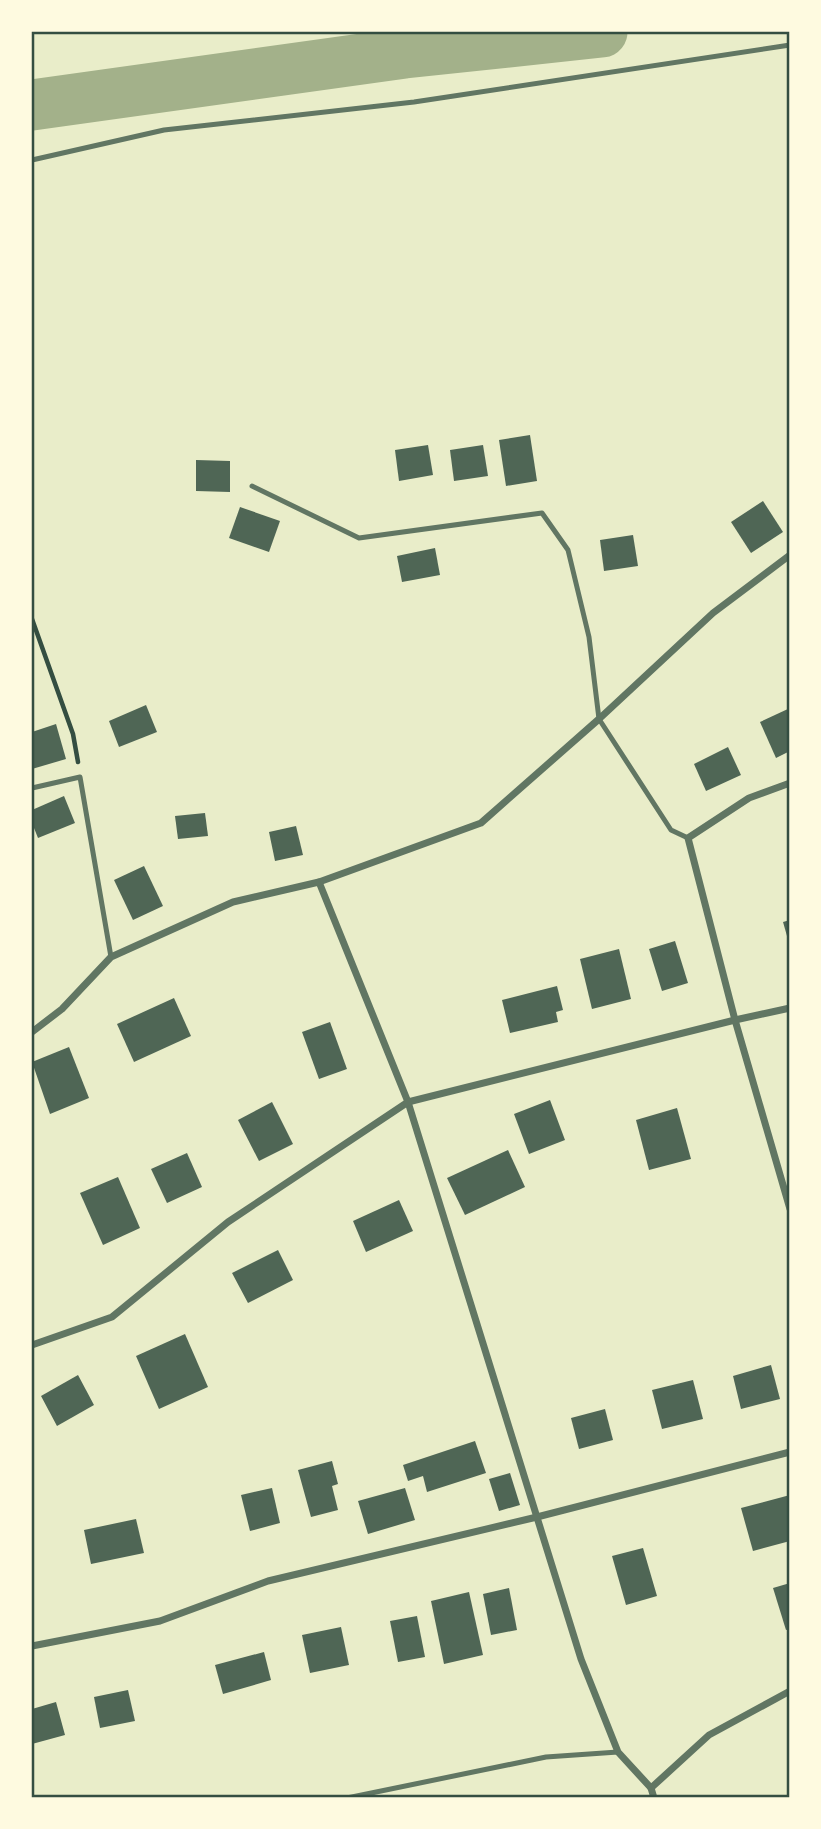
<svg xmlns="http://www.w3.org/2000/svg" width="821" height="1829" viewBox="0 0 821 1829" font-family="'Libre Baskerville',serif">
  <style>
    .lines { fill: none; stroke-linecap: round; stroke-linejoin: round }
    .river { stroke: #a3b18a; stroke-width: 51 }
    .building { fill: #4f6655 }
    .path { stroke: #344e41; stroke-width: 4.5 }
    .service { stroke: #617663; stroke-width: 5 }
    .minor { stroke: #617663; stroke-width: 7 }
    .neatline { fill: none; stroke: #344e41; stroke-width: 2.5 }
  </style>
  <rect width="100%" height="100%" fill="#e9edc9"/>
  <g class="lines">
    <!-- river -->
    <path class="river" d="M32 105 405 53 602 32"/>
  </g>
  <!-- building -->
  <g class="building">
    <path d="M530 435 537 481 506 486 499 440Z"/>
    <path d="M428 445 433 475 399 481 395 450Z"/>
    <path d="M483 445 488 476 454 481 450 450Z"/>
    <path d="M196 460 230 461V492L196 491Z"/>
    <path d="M763 501 783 532 751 553 731 522Z"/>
    <path d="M240 507 280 521 269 552 229 538Z"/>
    <path d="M633 535 638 566 604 571 600 540Z"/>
    <path d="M435 548 440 575 402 582 397 556Z"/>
    <path d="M146 705 157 732 119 747 109 721Z"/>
    <path d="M790 708V751L776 758 760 722Z"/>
    <path d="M56 724 66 759 32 769V732Z"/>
    <path d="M728 747 741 775 706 791 694 764Z"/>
    <path d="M64 796 75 823 38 838 32 823V810Z"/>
    <path d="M205 813 208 836 178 839 175 816Z"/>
    <path d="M296 826 303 855 275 861 269 832Z"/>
    <path d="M144 866 163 906 133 920 114 880Z"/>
    <path d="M790 920V942L789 943 783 922Z"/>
    <path d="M675 941 688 983 662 991 649 949Z"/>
    <path d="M619 949 631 999 592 1009 580 959Z"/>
    <path d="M557 986 563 1010 556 1012 558 1022 510 1033 502 1000Z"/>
    <path d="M174 998 191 1036 134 1062 117 1024Z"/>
    <path d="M330 1022 347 1069 319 1079 302 1032Z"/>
    <path d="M69 1047 89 1098 50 1114 32 1062Z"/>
    <path d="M550 1100 565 1140 529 1154 514 1114Z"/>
    <path d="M272 1102 293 1144 259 1161 238 1120Z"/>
    <path d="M677 1108 691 1159 649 1170 636 1120Z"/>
    <path d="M508 1150 525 1187 465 1215 447 1178Z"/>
    <path d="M187 1153 202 1187 167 1203 151 1169Z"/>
    <path d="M118 1177 140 1228 103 1245 80 1193Z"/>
    <path d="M399 1200 413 1231 366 1252 353 1221Z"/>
    <path d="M278 1250 293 1280 248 1303 232 1273Z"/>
    <path d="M185 1334 208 1387 159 1409 136 1356Z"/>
    <path d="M771 1365 780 1399 741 1409 733 1376Z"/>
    <path d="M78 1375 94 1405 57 1426 41 1396Z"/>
    <path d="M693 1380 703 1419 662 1429 652 1390Z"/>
    <path d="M605 1409 613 1440 579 1449 571 1418Z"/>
    <path d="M475 1441 486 1473 427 1492 423 1476 408 1481 403 1465Z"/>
    <path d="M332 1461 338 1484 332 1486 338 1510 311 1517 298 1470Z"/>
    <path d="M510 1473 520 1505 499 1511 489 1479Z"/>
    <path d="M272 1488 280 1523 250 1531 241 1495Z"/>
    <path d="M405 1488 415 1520 368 1534 358 1501Z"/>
    <path d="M790 1495V1541L753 1551 741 1508Z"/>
    <path d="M136 1519 144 1553 91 1564 84 1530Z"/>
    <path d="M643 1548 657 1596 626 1605 612 1556Z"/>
    <path d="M790 1583V1629L786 1630 773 1588Z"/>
    <path d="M509 1588 517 1630 491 1635 483 1594Z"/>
    <path d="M469 1592 483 1655 444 1664 431 1601Z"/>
    <path d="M417 1616 425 1657 398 1662 390 1621Z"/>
    <path d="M341 1627 349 1665 310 1673 302 1635Z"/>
    <path d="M264 1652 271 1680 223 1694 215 1665Z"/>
    <path d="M128 1690 135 1721 100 1728 94 1697Z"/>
    <path d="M56 1702 65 1735 32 1744V1709Z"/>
  </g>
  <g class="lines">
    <!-- path -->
    <path class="path" d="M32 619 73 734 78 762"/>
    <!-- service -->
    <g class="service">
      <path d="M32 160 164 130 414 102 790 45"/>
      <path d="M252 486 359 538 542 513 568 550 589 637 599 719 671 830 688 838"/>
      <path d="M32 788 80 777 111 957"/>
      <path d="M347 1798 546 1757 618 1752"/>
    </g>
    <!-- minor -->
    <g class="minor">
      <path d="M790 783 749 798 688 838 735 1020 790 1209"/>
      <path d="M319 882 408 1102 581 1659 618 1752 651 1788"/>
      <path d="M32 1032 62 1009 111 957 233 902 319 882 481 823 599 719 713 613 790 555"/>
      <path d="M32 1345 112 1317 228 1222 408 1102 735 1020 790 1008"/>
      <path d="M32 1646 160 1621 268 1581 537 1517 790 1452"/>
      <path d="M654 1798 651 1788 709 1735 790 1691"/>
    </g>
  </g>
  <!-- border -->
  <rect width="821" height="1829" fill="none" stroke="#fefae0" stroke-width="66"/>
  <rect x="33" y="33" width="755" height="1763" class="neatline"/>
</svg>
